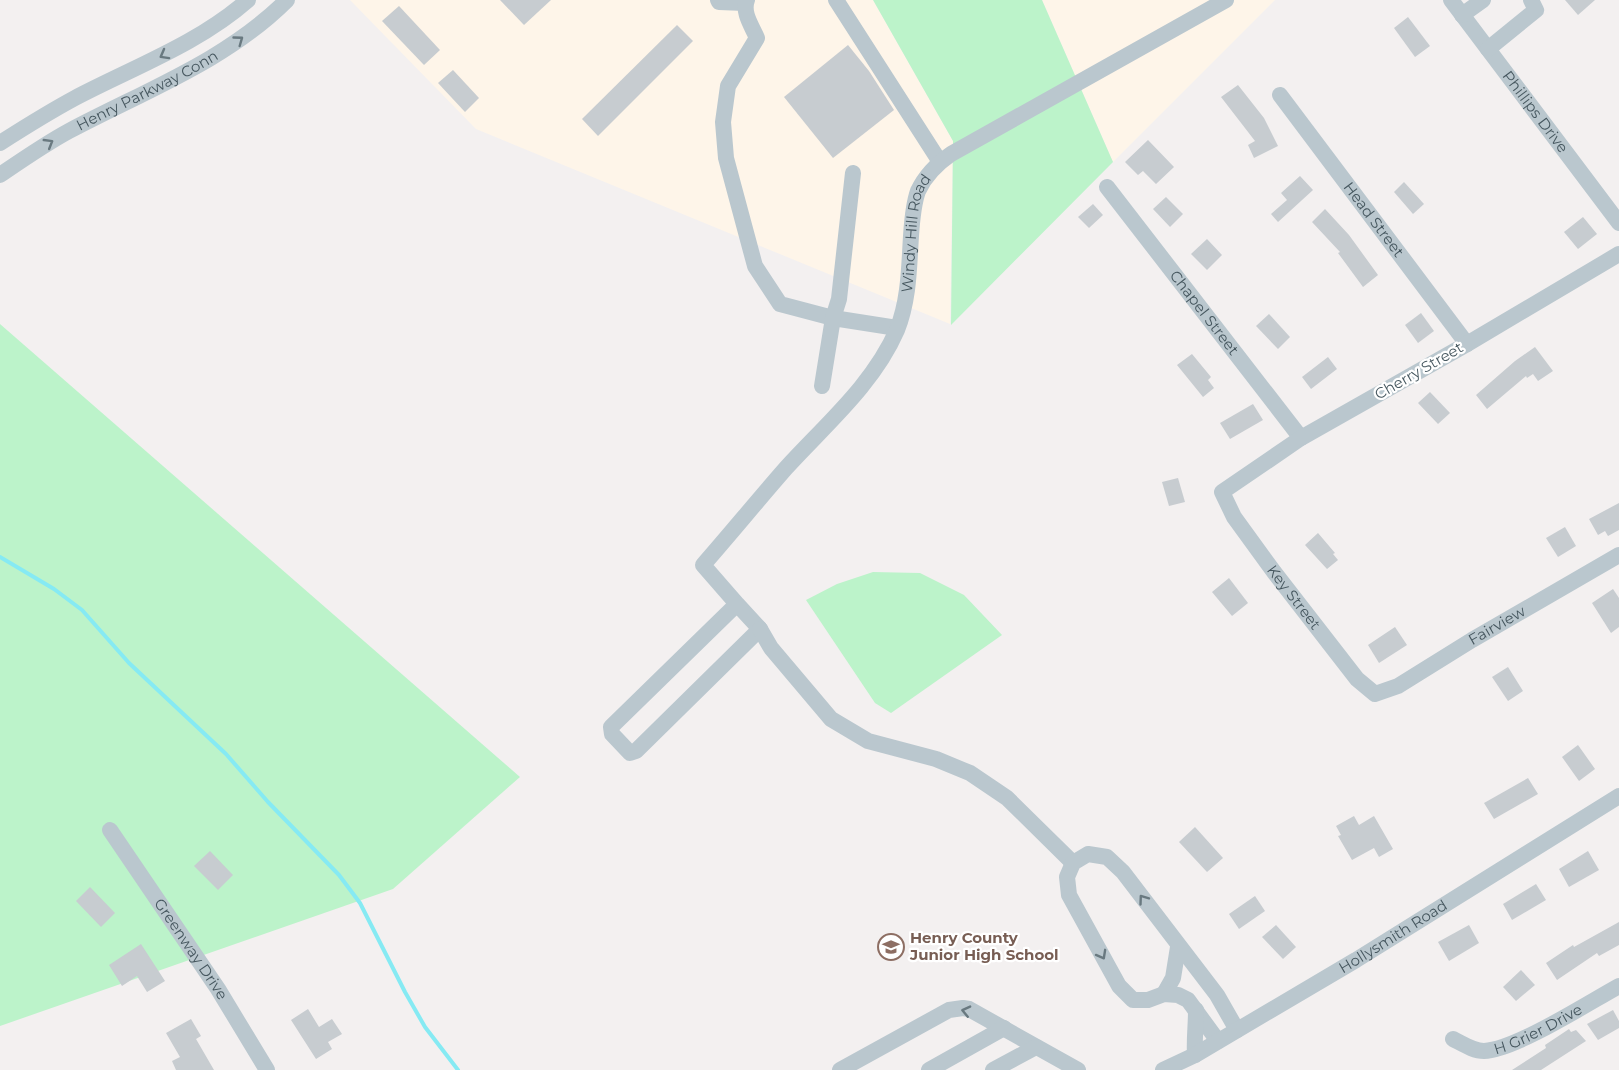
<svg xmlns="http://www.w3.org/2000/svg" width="1619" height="1070" viewBox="0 0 1619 1070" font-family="Montserrat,sans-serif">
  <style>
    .commercial { fill: #fef5e9 }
    .green { fill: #bcf3ca }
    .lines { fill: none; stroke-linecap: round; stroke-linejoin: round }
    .stream { stroke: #86eaf3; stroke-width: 4 }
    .building { fill: #c7ccd0 }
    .minor { stroke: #bac7ce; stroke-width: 16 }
    .oneway { stroke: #697980 }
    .labels { text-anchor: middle; stroke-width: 4.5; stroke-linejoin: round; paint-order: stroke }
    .street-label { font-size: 15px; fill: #46575f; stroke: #fff }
    .education-label { font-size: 15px; font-weight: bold; fill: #785e54; stroke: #fff; text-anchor: start }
  </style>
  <rect width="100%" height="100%" fill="#f3f0f0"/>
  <!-- commercial -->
  <g class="commercial">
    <path d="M350 0H873L953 141 950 324 476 129Z"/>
    <path d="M1042 0H1275L1113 162Z"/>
  </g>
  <!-- green -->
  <g class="green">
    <path d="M873 0H1042L1113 162 951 325 953 141Z"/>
    <path d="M0 324 520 777 393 889 0 1026Z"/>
    <path d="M873 572 920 573 964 595 1002 635 891 713 875 703 806 600 837 584Z"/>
  </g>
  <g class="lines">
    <!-- stream -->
    <path class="stream" d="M0 557 54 589 82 610 129 663 226 754 268 802 339 875 360 903 405 992 425 1027 458 1070"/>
  </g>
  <!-- building -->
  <g class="building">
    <path d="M500 0H551L524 25Z"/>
    <path d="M1565 0H1595L1578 15Z"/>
    <path d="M399 6 440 50 424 65 382 21Z"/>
    <path d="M1408 17 1430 46 1415 57 1394 28Z"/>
    <path d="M677 25 693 41 598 136 582 119Z"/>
    <path d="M848 45 869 71 894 110 833 158 784 97Z"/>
    <path d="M453 70 479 98 465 112 438 83Z"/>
    <path d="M1238 85 1264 118 1278 146 1254 158 1248 145 1255 141 1221 97Z"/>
    <path d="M1148 140 1174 167 1156 184 1143 171 1138 175 1125 162Z"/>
    <path d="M1300 176 1313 190 1278 222 1271 214 1287 200 1281 193Z"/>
    <path d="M1404 182 1424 204 1413 214 1394 192Z"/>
    <path d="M1166 197 1183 214 1170 227 1153 209Z"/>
    <path d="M1093 204 1103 215 1089 228 1078 217Z"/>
    <path d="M1325 209 1349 235 1378 275 1363 287 1338 253 1340 252 1312 222Z"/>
    <path d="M1583 217 1597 234 1578 249 1564 232Z"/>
    <path d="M1207 239 1222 255 1207 270 1191 254Z"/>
    <path d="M1421 313 1434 331 1418 343 1405 325Z"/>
    <path d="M1269 314 1290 337 1278 349 1256 326Z"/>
    <path d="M1535 347 1553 371 1538 381 1533 374 1527 378 1526 376 1487 409 1476 395 1515 361Z"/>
    <path d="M1192 354 1211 377 1208 380 1214 388 1203 397 1177 365Z"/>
    <path d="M1328 357 1337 369 1311 389 1302 377Z"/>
    <path d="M1430 392 1450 413 1438 424 1418 403Z"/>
    <path d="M1253 404 1263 420 1230 439 1220 423Z"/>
    <path d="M1178 478 1185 502 1169 506 1162 482Z"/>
    <path d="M1619 503V530L1608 536 1605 531 1598 535 1589 519Z"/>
    <path d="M1565 527 1576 546 1558 557 1546 538Z"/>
    <path d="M1318 533 1335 553 1333 554 1338 560 1327 569 1305 545Z"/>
    <path d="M1229 578 1248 603 1232 616 1212 592Z"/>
    <path d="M1613 589 1619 598V627L1611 633 1592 603Z"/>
    <path d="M1395 627 1407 645 1379 663 1368 645Z"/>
    <path d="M1508 667 1523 691 1508 701 1492 677Z"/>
    <path d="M1578 745 1595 769 1579 781 1562 757Z"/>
    <path d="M1528 778 1538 794 1494 819 1484 803Z"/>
    <path d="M1354 816 1359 825 1374 816 1393 849 1379 857 1374 848 1352 860 1338 836 1341 835 1336 826Z"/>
    <path d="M1195 827 1223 858 1207 872 1179 842Z"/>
    <path d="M210 851 233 875 218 890 194 866Z"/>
    <path d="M1588 851 1599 870 1569 887 1559 869Z"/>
    <path d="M1536 884 1546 900 1512 920 1503 904Z"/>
    <path d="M90 887 115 913 101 927 76 901Z"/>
    <path d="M1255 896 1265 911 1239 929 1229 914Z"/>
    <path d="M1619 922V945L1599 956 1597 953 1557 980 1546 963 1573 945 1574 947Z"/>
    <path d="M1276 925 1296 947 1283 959 1262 937Z"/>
    <path d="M1469 925 1479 943 1449 961 1438 942Z"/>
    <path d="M141 944 165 981 147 992 137 976 122 986 109 965Z"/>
    <path d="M1521 970 1535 985 1516 1001 1503 987Z"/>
    <path d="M308 1009 319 1027 332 1019 342 1034 328 1042 332 1049 316 1059 291 1020Z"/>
    <path d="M1613 1010 1619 1021V1028L1598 1040 1587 1024Z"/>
    <path d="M191 1019 201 1036 196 1039 214 1070H176L172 1061 180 1057 166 1033Z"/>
    <path d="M1569 1029 1571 1032 1576 1030 1586 1041 1541 1070H1512L1546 1048 1545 1045Z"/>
  </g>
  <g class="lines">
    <!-- minor -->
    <g class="minor">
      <path d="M718 0 719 2 745 3"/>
      <path d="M747 0C742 13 752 26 757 38L728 86 723 122 726 158 755 266 780 304 833 318 897 328"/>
      <path d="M836 0 940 162"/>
      <path id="s1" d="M1451 0 1619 223"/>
      <path d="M1462 15 1483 0"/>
      <path d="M1488 49 1536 10 1531 0"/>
      <path id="s2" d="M1280 95 1467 344"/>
      <path d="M0 143C25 127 49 112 75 98 134 67 198 44 248 0"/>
      <path id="s3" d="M0 175C22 160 45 144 69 131 144 91 226 61 287 0"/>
      <path id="s4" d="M1107 187 1301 438"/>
      <path id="s5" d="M1619 254 1467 344 1301 438 1222 492 1234 517 1274 572 1357 679 1375 694 1398 686 1472 640 1619 555"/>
      <path d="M822 386 833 318 839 299 853 173"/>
      <path id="s6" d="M737 604 760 629 636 751 630 753 612 734 611 727 737 604 703 565C731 533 758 500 786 468 825 425 873 385 897 330 909 300 909 268 911 236 912 221 913 205 918 191 925 176 938 163 951 154L1226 0"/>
      <path d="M760 629 771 648 831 719 868 741 936 759 970 773 1007 798 1073 863"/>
      <path id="s7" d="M110 830 218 989 267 1070"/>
      <path d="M1164 994 1173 978 1178 947"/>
      <path id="s8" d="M1453 1039C1463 1044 1473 1051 1484 1051 1515 1050 1588 1003 1619 986"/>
      <path d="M1218 1041 1188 1000 1178 995 1164 994 1148 1000H1133L1119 986 1069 895 1067 877 1073 863 1088 854 1107 857 1123 872 1217 995 1237 1030"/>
      <path d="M1195 1055C1194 1040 1196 1026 1196 1010"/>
      <path d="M840 1070 949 1010 963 1008 969 1009 1078 1070"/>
      <path d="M929 1070 1004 1028"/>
      <path d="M993 1070 1036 1047"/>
      <path id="s9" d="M1163 1070 1195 1055 1356 960 1619 796"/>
    </g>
  </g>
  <!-- one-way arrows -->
  <defs><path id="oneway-chevron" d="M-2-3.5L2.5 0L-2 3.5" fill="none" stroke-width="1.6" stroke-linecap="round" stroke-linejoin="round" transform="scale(1.5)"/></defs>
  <g class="oneway">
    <use href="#oneway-chevron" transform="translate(239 40) rotate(-36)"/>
    <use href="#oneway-chevron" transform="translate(164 55) rotate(151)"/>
    <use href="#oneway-chevron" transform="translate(49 143) rotate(-31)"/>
    <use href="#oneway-chevron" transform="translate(1143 899) rotate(-126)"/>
    <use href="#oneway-chevron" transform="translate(1102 955) rotate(61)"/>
    <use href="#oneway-chevron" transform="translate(966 1011) rotate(-167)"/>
  </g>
  <!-- icons -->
  <defs>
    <symbol id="school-ring" viewBox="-11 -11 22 22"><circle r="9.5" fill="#fff" stroke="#8d6e63" stroke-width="1.5"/><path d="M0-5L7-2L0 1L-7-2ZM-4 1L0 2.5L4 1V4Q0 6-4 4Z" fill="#8d6e63"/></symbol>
  </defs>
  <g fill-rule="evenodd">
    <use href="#school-ring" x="876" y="932" width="30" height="30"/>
  </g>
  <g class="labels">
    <!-- street labels -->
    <g class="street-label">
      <text dy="5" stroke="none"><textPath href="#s3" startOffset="170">Henry Parkway Conn</textPath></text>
      <text dy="5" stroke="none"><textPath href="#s1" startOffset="140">Phillips Drive</textPath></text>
      <text dy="5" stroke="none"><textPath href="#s2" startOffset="156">Head Street</textPath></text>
      <text dy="5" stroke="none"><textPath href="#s6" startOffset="880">Windy Hill Road</textPath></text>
      <text dy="5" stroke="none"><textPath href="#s4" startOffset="159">Chapel Street</textPath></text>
      <text transform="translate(1419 371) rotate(-30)" y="5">Cherry Street</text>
      <text dy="5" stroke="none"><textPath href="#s5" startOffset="591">Key Street</textPath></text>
      <text dy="5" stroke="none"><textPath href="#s5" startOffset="858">Fairview</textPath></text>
      <text dy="5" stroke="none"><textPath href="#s9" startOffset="266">Hollysmith Road</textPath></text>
      <text dy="5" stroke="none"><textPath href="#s7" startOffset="144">Greenway Drive</textPath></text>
      <text dy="5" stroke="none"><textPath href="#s8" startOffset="92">H Grier Drive</textPath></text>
    </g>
    <!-- education labels -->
    <g class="education-label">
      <text x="910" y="943">Henry County<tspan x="910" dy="17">Junior High School</tspan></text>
    </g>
  </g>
</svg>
